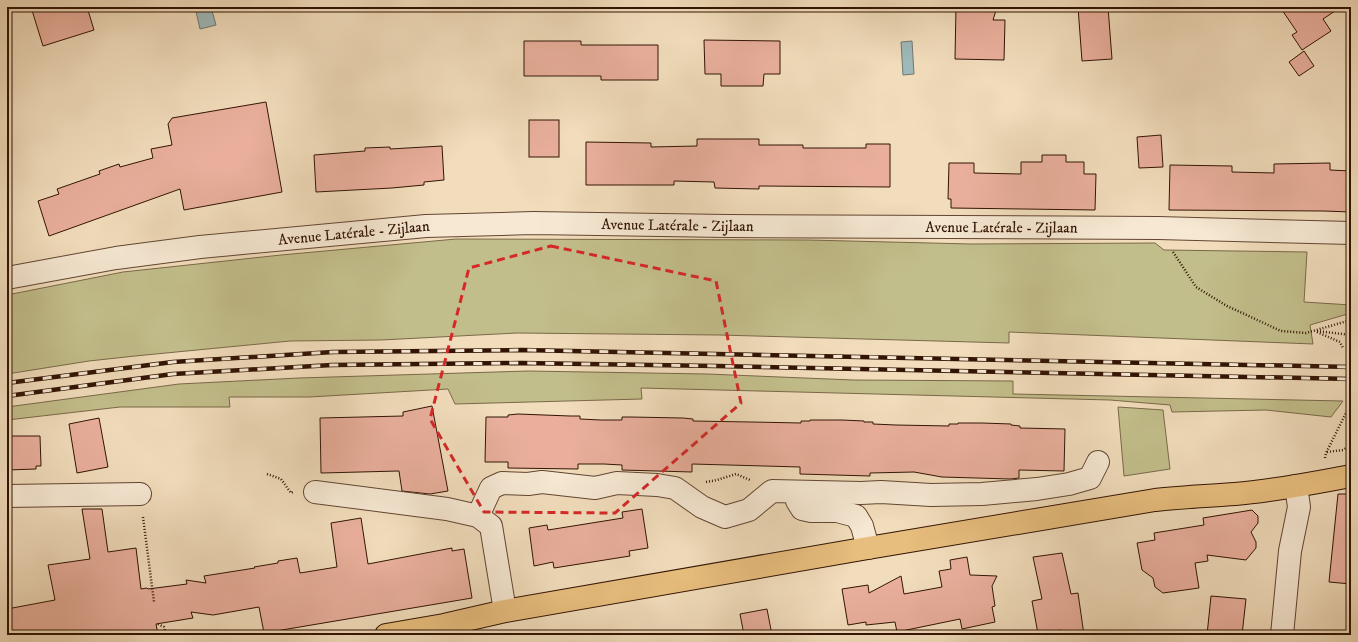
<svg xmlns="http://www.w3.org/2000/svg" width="1358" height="642" viewBox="0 0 1358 642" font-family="'IM FELL DW Pica',serif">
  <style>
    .green { fill: #c2be8b; stroke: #7a6948 }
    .water { fill: #9eb9ba; stroke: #737771 }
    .building { fill: #e9af9c; stroke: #321404 }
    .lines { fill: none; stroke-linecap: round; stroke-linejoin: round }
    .minor-casing { stroke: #624632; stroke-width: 24 }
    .major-casing { stroke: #321404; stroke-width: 24 }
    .path { stroke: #321404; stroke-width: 2.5; stroke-dasharray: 1 2; stroke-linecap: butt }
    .minor { stroke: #f6e8d3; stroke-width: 22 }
    .major { stroke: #e8be7e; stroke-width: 22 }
    .rail-casing { stroke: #321404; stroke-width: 4.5 }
    .rail { stroke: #f6e8d3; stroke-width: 3; stroke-dasharray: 9; stroke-linecap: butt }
    .marked { fill: none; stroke: #d62828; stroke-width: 3; stroke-dasharray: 8 5; stroke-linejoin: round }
    .labels { text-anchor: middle; stroke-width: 3.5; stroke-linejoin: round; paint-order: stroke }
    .street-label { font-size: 15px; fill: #321404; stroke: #f6e8d3 }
  </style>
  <rect width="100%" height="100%" fill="#f1dcbb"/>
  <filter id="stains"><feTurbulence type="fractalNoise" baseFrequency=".005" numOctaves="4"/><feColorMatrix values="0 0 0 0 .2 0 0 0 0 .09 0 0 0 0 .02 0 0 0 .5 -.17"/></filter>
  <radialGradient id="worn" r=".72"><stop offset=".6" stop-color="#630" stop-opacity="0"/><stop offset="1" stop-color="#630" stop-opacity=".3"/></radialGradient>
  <!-- green -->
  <g class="green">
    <path d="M456 239 808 240 971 244 1155 243 1164 250 1307 252 1304 302 1351 305V313L1310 325 1313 344 1009 332V343L719 335 517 333 381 340 290 341 135 356 89 361 7 374V295L123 272 281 255Z"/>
    <path d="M528 371 707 374 853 380 1013 381V394L1343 401 1331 417 1266 410 1172 412 1170 405 1110 400 641 388 642 399 455 404 448 389 309 397H229L230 407H120L7 420V407L179 384 299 378Z"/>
    <path d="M1118 407 1163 410 1170 469 1124 476Z"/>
  </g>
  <!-- water -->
  <g class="water">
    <path d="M195 7H211L216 25 200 29Z"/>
    <path d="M912 41 914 74 903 75 901 42Z"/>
  </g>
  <!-- building -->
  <g class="building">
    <path d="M31 7H87L94 30 43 46Z"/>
    <path d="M956 7H997L993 20H1005L1004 60 955 59Z"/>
    <path d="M1078 7H1108L1112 59 1082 61Z"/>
    <path d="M1280 7H1341L1323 19 1331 31 1302 50 1292 35 1297 32Z"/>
    <path d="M704 40 780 41V74H764L763 86H721V74H705Z"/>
    <path d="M524 41H581V45H658V80H601V76H524Z"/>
    <path d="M1304 51 1314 66 1299 76 1289 62Z"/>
    <path d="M266 102 282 192 184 210 180 189 49 236 38 201 59 194 57 189 100 174 99 171 119 164 120 167 153 158 151 149 172 145 168 124 172 118Z"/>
    <rect x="529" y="120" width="30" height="37"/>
    <path d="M1161 135 1163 167 1139 168 1137 137Z"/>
    <path d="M697 139H759V145H803V148H866V144H890V187L759 186V189L715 188 714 182 674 181V185H586V142L651 143V147L697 146Z"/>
    <path d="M442 146 444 180 424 182V185L392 188 316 192 314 155 365 151V148L390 147V149Z"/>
    <path d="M1042 155H1066V162H1084V174H1096L1095 210 951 208V199H948L949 163H974V173L1021 174V162H1042Z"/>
    <path d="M1330 163V170L1351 171V212L1324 211 1169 210 1170 165 1232 166V172L1274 173V164Z"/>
    <path d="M432 406 448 491 430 494 402 491 399 471 321 473 320 418 403 416V412Z"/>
    <path d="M518 414 570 416H580V419L601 420H622V417H631L683 418 693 419V421L751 422 801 423V421H810V420H842L864 421V422H873V424L896 425 949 426V424H958V423H982L1011 424V425L1020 426V428L1065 429 1064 471 1019 470V478L1011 479 942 477 914 472 870 473V476L800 474V467L692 464V472L622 470V465L604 464H578V469L508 468V462H485L486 417H508V415Z"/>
    <path d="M99 418 108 467 77 473 69 424Z"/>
    <path d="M7 436H40L41 466H36V469L7 470Z"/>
    <path d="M1338 494H1351V584L1329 582Z"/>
    <path d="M82 509H102L108 552 136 548 141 589 147 588 148 589 187 584 186 580 206 583 204 576 255 568 254 567 278 563V561L297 558 300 573 337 567 331 523 361 518 368 564 452 548V551L464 549 472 598 264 633 259 607 213 615 191 612 193 618 156 624 158 635H7V609L55 600 48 565 90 559Z"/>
    <path d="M642 509 648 548 629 551 630 556 554 568 553 562 534 566 529 528 547 525 548 530 623 518 622 512Z"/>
    <path d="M1252 510 1258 516V523L1251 532 1256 542V548L1246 560 1207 555 1208 561 1195 563 1199 588 1163 593 1155 587 1153 578 1142 570 1137 543 1155 540 1154 533 1204 525 1203 518Z"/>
    <path d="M1062 553 1071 594 1078 593 1084 635H1061V630L1038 634 1032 601 1042 599 1033 557Z"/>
    <path d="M967 557 970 575 997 576 992 586 995 606 992 607 995 622 962 629 960 619 897 632 895 622 866 625V622L848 625 842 589 868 585 869 593 901 576 904 594 942 587 939 571 951 569 950 560Z"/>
    <path d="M1211 596 1246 599 1242 635H1207Z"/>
    <path d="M767 609 772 635H744L740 614Z"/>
  </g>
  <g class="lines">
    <defs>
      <g id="minor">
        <path id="s1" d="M7 278 116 258 200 247 426 226 533 223 727 226 1158 228 1351 233"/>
        <path d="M315 492 447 509 478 516 491 526 505 611"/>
        <path d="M7 496 140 494"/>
        <path d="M797 501 802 509 811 511H837L856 516 862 526 868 548"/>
        <path d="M478 516 491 488 502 483 528 484 542 482 595 488 617 483 657 485 675 488 702 507 725 517 749 510 772 491 861 493 881 492 931 495 982 494 1037 489 1069 484 1090 478 1098 462"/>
        <path d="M1282 635 1290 551 1299 507 1296 486"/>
      </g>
      <path id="major" d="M386 635 444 625 505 611 868 548 1155 500C1182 497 1208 496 1235 494 1274 491 1313 483 1351 476"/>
    </defs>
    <!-- minor casing -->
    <use href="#minor" class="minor-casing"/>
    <!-- major casing -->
    <use href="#major" class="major-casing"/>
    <!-- path -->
    <g class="path">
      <path d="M1173 252 1196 287 1227 306 1281 331 1306 333 1351 320"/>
      <path d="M1317 331 1351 335"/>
      <path d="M1317 332 1340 342 1343 348"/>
      <path d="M1327 452 1343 450 1351 445"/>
      <path d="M1325 458 1326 453 1351 403"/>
      <path d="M267 474 281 479 291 493 293 492"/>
      <path d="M706 482 717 480 736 474 750 480"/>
      <path d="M143 517 154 602"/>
      <path d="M158 624 164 627 166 635"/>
    </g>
    <!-- minor -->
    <use href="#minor" class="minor"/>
    <!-- major -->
    <use href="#major" class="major"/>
    <defs>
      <g id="rail">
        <path d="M7 383 173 362 333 352 522 350 1351 367"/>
        <path d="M7 396 173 374 332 365 521 363 716 366 1351 379"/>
      </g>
    </defs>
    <!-- rail casing -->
    <use href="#rail" class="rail-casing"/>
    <!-- rail -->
    <use href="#rail" class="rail"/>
  </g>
  <!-- marked area -->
  <path class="marked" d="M551 246 716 281 741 403 615 513 484 512 430 419 469 268Z"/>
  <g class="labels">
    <!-- street labels -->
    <g class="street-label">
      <text dy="5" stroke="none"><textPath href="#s1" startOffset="674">Avenue Latérale - Zijlaan</textPath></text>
      <text dy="5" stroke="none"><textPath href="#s1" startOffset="998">Avenue Latérale - Zijlaan</textPath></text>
      <text dy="5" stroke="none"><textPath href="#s1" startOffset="350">Avenue Latérale - Zijlaan</textPath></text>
    </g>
  </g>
  <!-- margin -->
  <rect width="1358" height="642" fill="none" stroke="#f1dcbb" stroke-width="24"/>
  <rect x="8" y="8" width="1342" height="626" fill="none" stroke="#321404" stroke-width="2"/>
  <rect x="12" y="12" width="1334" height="618" fill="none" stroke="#321404"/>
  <rect width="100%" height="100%" filter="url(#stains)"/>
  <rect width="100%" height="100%" fill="url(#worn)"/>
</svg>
